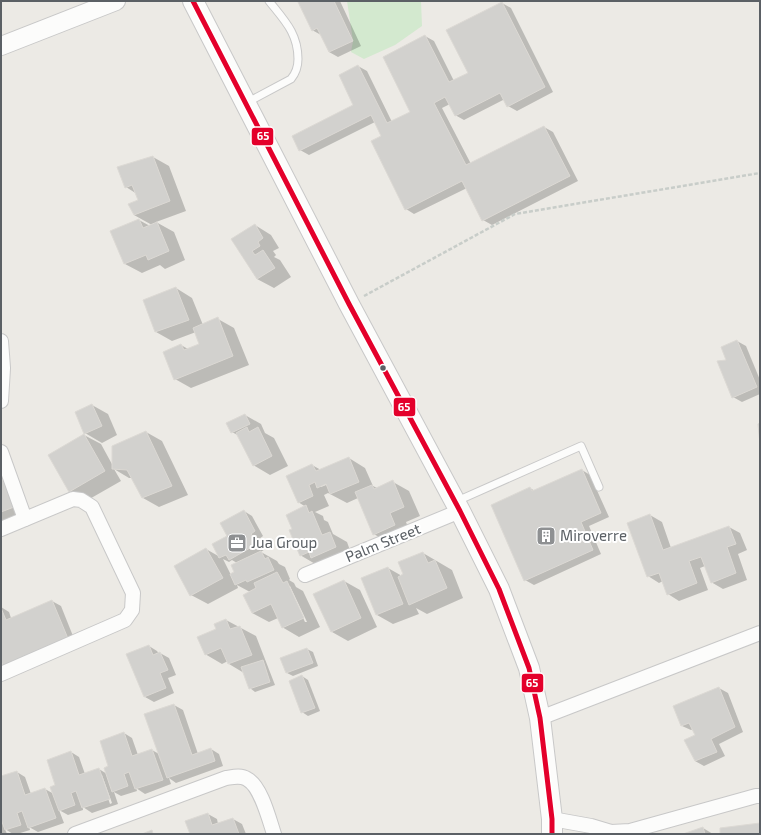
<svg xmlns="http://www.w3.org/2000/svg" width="761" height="835" viewBox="0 0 761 835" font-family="'Exo 2',sans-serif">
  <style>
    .green { fill: #d3e9cf }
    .shadow { fill: #0003; fill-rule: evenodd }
    .building { fill: #d2d1ce; stroke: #dcd9d4 }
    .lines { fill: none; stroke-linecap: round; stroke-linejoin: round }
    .service-casing { stroke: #c8c8c8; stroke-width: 9 }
    .minor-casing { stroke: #c8c8c8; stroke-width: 16 }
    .tertiary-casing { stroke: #c8c8c8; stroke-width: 20 }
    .secondary-casing { stroke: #c8c8c8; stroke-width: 22 }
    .path { stroke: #c8cdc9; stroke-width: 2.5; stroke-dasharray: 4 2; stroke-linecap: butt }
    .service { stroke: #fcfcfb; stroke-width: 7 }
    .minor { stroke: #fcfcfb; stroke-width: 14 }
    .tertiary { stroke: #fcfcfb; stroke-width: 18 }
    .secondary { stroke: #fcfcfb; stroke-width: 20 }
    .bus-1-casing { stroke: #fff; stroke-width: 8 }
    .bus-1 { stroke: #e4002b; stroke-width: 5 }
    .bus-dot { fill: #5b6065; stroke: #fff; stroke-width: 1.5 }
    .labels { text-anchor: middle; stroke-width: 4; stroke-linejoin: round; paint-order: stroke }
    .poi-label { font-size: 15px; fill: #5b6065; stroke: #fff; text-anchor: start }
    .street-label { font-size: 15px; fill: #5b6065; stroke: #fff }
    .line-badge { stroke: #fff; stroke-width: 1.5 }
    .badge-label { font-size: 11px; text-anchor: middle; font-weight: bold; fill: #fff }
  </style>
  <rect width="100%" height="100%" fill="#eceae5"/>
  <!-- green -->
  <path class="green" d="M347 1H421L422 26 395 45 364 59 351 52 353 41Z"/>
  <!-- shadow -->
  <g class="shadow">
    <path d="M302 1H340L361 46 338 57 329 52 321 35 312 30Z"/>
    <path d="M502 3 511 8 553 92 517 111 508 106 505 99 464 120 455 115 450 104 442 108 471 164 544 127 553 132 578 181 492 225 483 220 467 188 414 214 406 209 383 136 375 122 309 155 300 150 355 105 358 66 367 71 392 122 411 112 425 36 434 41 454 81 469 73Z"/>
    <path d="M153 157 169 166 186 211 156 222 174 232 185 260 165 269 160 265 142 273 125 264 112 231 139 220 150 226 152 225 134 215 139 200 137 194 126 187Z"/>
    <path d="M255 225 271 235 279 248 273 251 276 255 274 257 280 260 291 277 274 288 257 279 232 240Z"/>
    <path d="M176 288 192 298 203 325 218 319 234 328 249 365 191 388 175 379 181 345 188 349 201 344 196 332 172 341 156 332 144 301Z"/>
    <path d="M737 341 746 346 760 380V394L742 402 733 397 727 361Z"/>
    <path d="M92 405 108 414 117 435 102 443 85 433Z"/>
    <path d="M245 415 261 424 265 433 274 438 288 466 270 475 253 465 239 436 232 432Z"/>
    <path d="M146 432 162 441 188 495 159 507 143 498 133 478H129L114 469 121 481 86 501 70 491 84 435 101 444 113 466Z"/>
    <path d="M349 458 365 468 373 486 377 488 393 482 409 491 420 516 406 522 411 535 390 544 374 534 358 498 347 503 328 493 324 495 329 506 315 512 323 516 324 520 328 522 333 534 347 542 352 556 317 565 300 555 293 529 306 507 298 502 312 465 321 470ZM330 481 331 483 321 487 320 486Z"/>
    <path d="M582 470 590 475 609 517 589 526 601 554 534 585 525 580 530 488 535 491Z"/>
    <path d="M2 480 11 485 22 512 1 521Z"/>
    <path d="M244 511 252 516 263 536 259 539 265 549 261 552 277 561 279 564 285 567 290 579 289 580 294 583 296 587 303 591 320 627 299 637 282 627 278 618 269 622 252 613 250 592 237 585 238 588 208 604 191 595 206 549 220 557 228 537ZM223 559 229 562 232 560 237 563 235 573 231 575ZM288 586H290L307 622H305Z"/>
    <path d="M650 515 662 522 671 548 729 527 740 533 747 550 738 554 747 580 723 589 711 582 705 566 700 568 708 590 679 601 668 594 663 581 659 583 648 576Z"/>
    <path d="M423 553 452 570 463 598 427 614 416 608 419 614 393 624 377 615 388 568 402 576Z"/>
    <path d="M344 581 360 590 377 627 348 641 332 632 314 595Z"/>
    <path d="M52 601 61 606 77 646 1 658V607L9 612 11 618Z"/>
    <path d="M226 620 256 636 275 685 255 692 250 688 244 673 229 664 228 661 222 664 205 654 217 630Z"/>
    <path d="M149 646 157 651 159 654 160 653 169 658 176 675 168 678 174 693 154 702 145 697 128 655Z"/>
    <path d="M307 649 313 652 318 666 293 676 287 673 282 659Z"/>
    <path d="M302 676 308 680 320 711 308 716 302 712Z"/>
    <path d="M719 688 728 693 743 732 719 744 725 756 704 766 695 761 696 735 693 729 691 730 682 726Z"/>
    <path d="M174 705 183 710 198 754 211 749 219 754 223 766 176 783 169 778 171 784 145 794 136 788 137 791 121 796 114 792 118 804 92 813 83 807V810L68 815 59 810 64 823 38 832 29 827 30 830 17 834H13L5 829 7 834H1V777L17 772 25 777 31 794 45 789 54 794 71 752 79 757 85 774 99 769 107 774 124 733 132 738 138 755 152 750 159 754 145 715ZM100 775H102L112 803 110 804Z"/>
    <path d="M208 814 217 819 218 824 233 819 242 824 246 834H191Z"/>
    <path d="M703 828 713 834H687Z"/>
  </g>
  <!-- building -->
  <g class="building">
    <path d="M299 1H334L353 41 329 52 317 28 312 31 298 2Z"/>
    <path d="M502 2 545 87 507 107 500 93 455 116 445 97 434 103 466 165 544 126 570 176 482 221 462 181 405 210 371 141 381 136 371 115 299 151 292 136 353 105 339 75 358 65 387 123 410 112 383 57 425 35 449 82 468 73 446 30Z"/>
    <path d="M153 156 170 201 134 215 128 204 138 200 132 185 125 188 117 167Z"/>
    <path d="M139 219 143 228 157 222 169 251 148 260 146 255 124 264 110 231Z"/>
    <path d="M255 224 263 238 258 242 260 246 252 251 255 255 263 250 275 268 257 279 231 239Z"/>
    <path d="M176 287 189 320 155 332 143 300Z"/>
    <path d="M218 317 233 356 174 380 163 352 181 344 184 350 199 344 193 328Z"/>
    <path d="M737 340 757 387 732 398 717 361 726 360 721 347Z"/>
    <path d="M92 404 102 426 84 434 75 412Z"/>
    <path d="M245 414 250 424 231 433 226 423Z"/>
    <path d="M760 423V444L758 424Z"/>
    <path d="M247 427 249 432 258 427 272 456 253 466 236 433Z"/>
    <path d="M146 431 172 486 142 498 127 470 112 469V446Z"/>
    <path d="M84 434 105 471 69 492 48 455Z"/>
    <path d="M349 457 359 482 330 494 326 484 317 488 315 482 309 485 313 496 298 503 286 476 312 464 316 471Z"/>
    <path d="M582 469 601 513 581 522 593 550 524 581 491 505 530 487 532 491Z"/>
    <path d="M2 479 14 507 1 512V480Z"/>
    <path d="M393 480 404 507 390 513 395 525 373 535 355 492 372 485 374 489Z"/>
    <path d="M306 505 309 513 312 511 322 535 330 532 336 547 311 558 309 552 300 556 289 530 292 529 286 515Z"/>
    <path d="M244 510 255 531 251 534 257 544 229 560 226 555 219 558 212 544 227 536 220 523Z"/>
    <path d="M650 514 663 550 729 526 736 544 727 547 736 573 711 583 701 557 689 561 697 583 667 595 659 573 647 577 627 523Z"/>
    <path d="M206 548 223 578 190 596 174 566Z"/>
    <path d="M261 551 265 559 268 557 274 570 247 582 246 580 235 585 230 574 234 572 231 565Z"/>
    <path d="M423 552 428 563 435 560 447 588 409 605 398 577 403 574 398 562Z"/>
    <path d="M388 567 403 604 376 615 361 578Z"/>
    <path d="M277 572 283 583 287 581 304 618 282 628 271 604 252 613 243 595 256 588 254 583Z"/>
    <path d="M344 580 361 618 331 632 313 594Z"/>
    <path d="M52 600 69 641 4 668 1 661V608L6 620Z"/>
    <path d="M226 619 230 629 240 626 252 655 228 664 221 648 205 655 197 637 216 629 214 624Z"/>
    <path d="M149 645 153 655 160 652 168 670 160 673 166 688 144 697 126 654Z"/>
    <path d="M307 648 313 663 286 673 280 658Z"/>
    <path d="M263 660 270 682 249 689 241 667Z"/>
    <path d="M302 675 315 708 301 713 289 681Z"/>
    <path d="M719 687 735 727 711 739 717 752 695 761 684 740 695 735 689 723 681 726 673 706Z"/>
    <path d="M174 704 192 755 211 748 215 761 167 778 144 714Z"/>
    <path d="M124 732 132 756 152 749 163 780 135 789 129 772 124 774 128 786 112 792 104 768 108 766 100 741Z"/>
    <path d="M71 751 79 775 99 768 110 799 82 808 76 791 71 793 75 805 59 811 50 787 55 785 47 760Z"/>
    <path d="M17 771 25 795 45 788 56 818 28 828 22 811 17 813 21 825 5 830 1 819V776Z"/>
    <path d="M208 813 212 825 233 818 239 834H190L185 821Z"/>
    <path d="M760 823V834H720V828Z"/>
    <path d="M703 827 705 834H683Z"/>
    <path d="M152 830 153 834H142Z"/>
  </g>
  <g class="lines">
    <defs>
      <g id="service">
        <path d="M246 103 291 79C296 73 298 67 298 59 298 33 284 20 269 1"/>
        <path d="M457 501 581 446 599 487"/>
      </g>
      <g id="minor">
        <path d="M1 341 3 368 1 401"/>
        <path d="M1 452 25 519"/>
        <path d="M1 529 73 499 81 500 92 507 133 593 132 610 125 620 1 674"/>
        <path d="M305 575 460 511"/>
        <path d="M540 718 760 633"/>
        <path d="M552 819 591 826 611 832 630 831 756 796H760"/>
        <path d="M75 834 226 778C233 777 241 775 247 779 261 786 269 819 274 834"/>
      </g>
      <path id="tertiary" d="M1 46 116 1"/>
      <path id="secondary" d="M193 1 349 304 460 511 499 589 529 668 540 718 552 819V834"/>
    </defs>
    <!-- service casing -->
    <use href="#service" class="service-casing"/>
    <!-- minor casing -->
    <use href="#minor" class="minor-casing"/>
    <!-- tertiary casing -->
    <use href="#tertiary" class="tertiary-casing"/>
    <!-- secondary casing -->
    <use href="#secondary" class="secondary-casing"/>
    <!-- path -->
    <path class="path" d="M364 296 515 214 760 173"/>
    <!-- service -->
    <use href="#service" class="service"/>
    <!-- minor -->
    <use href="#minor" class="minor"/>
    <!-- tertiary -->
    <use href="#tertiary" class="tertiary"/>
    <!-- secondary -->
    <use href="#secondary" class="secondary"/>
    <defs>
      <path id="bus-1" d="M193 1 349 304 460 511 499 589 529 668 540 718 552 819V834"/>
    </defs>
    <!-- bus-1 casing -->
    <use href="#bus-1" class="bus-1-casing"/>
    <!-- bus-1 -->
    <use href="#bus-1" class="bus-1"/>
  </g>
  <!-- icons -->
  <defs>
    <symbol id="building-square" viewBox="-11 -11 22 22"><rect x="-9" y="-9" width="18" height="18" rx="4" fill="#8e9092" stroke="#fff"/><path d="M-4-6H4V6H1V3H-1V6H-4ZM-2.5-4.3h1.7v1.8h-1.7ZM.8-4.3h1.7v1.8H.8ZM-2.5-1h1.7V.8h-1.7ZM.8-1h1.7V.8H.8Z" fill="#fff"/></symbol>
    <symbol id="office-square" viewBox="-11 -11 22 22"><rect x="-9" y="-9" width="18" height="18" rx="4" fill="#8e9092" stroke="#fff"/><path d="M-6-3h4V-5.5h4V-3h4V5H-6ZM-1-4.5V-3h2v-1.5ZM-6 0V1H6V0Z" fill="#fff"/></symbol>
  </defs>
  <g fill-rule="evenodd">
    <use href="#building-square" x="535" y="525" width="22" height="22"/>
    <use href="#office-square" x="226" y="532" width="22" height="22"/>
  </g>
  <!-- markers -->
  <circle class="bus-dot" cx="383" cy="368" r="3.5"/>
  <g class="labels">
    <!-- poi labels -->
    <g class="poi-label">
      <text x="560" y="541">Miroverre</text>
      <text x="251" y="548">Jua Group</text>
    </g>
    <!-- street labels -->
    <g class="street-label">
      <text transform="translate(383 543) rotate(-22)" y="5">Palm Street</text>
    </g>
  </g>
  <g class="line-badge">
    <rect x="251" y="127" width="23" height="19" rx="4" fill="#e4002b"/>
    <rect x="393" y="397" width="23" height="20" rx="4" fill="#e4002b"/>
    <rect x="521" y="673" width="23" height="20" rx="4" fill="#e4002b"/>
  </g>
  <g class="badge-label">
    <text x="263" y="140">65</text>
    <text x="404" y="411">65</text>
    <text x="532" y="687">65</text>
  </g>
  <!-- border -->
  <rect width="761" height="835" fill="none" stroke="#5b6065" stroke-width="4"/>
</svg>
